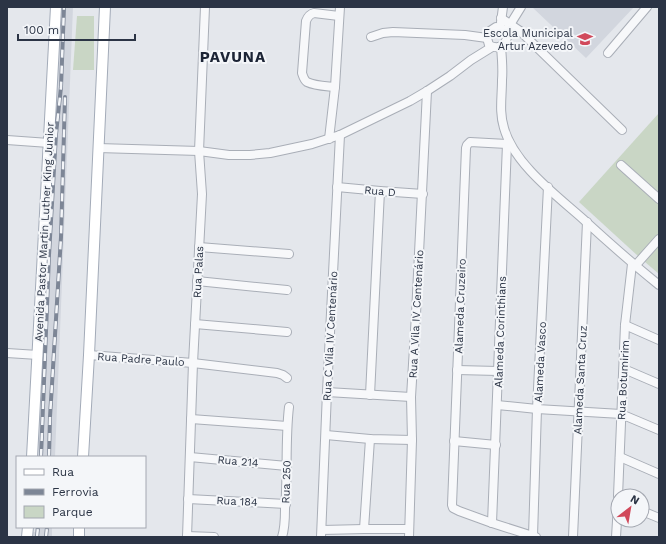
<svg xmlns="http://www.w3.org/2000/svg" width="666" height="544" viewBox="0 0 666 544" font-family="'Work Sans',sans-serif">
  <style>
    .built { fill: #d2d6de }
    .green { fill: #c9d6c5 }
    .lines { fill: none; stroke-linecap: round; stroke-linejoin: round }
    .minor-casing { stroke: #a9aeb7; stroke-width: 10 }
    .major-casing { stroke: #a3abb8; stroke-width: 12 }
    .minor { stroke: #f7f8fa; stroke-width: 8 }
    .major { stroke: #fff; stroke-width: 10 }
    .rail-casing { stroke: #7d8696; stroke-width: 4 }
    .rail { stroke: #f4f6f9; stroke-width: 2.5; stroke-dasharray: 8; stroke-linecap: butt }
    .labels { text-anchor: middle; stroke-width: 4; stroke-linejoin: round; paint-order: stroke }
    .poi-label { font-size: 11px; fill: #2b3445; stroke: #f4f6f9; text-anchor: end }
    .street-label { font-size: 11px; fill: #2b3445; stroke: #f4f6f9 }
    .district-label { font-size: 15px; font-weight: bold; letter-spacing: 1px; fill: #1d2536; stroke: #f4f6f9 }
  </style>
  <rect width="100%" height="100%" fill="#e4e7ec"/>
  <!-- built -->
  <g class="built">
    <path d="M60 7H73L55 457H38L46 260Z"/>
    <path d="M532 7H634L586 58Z"/>
    <path d="M35 527H52V537H29V533L35 532Z"/>
  </g>
  <!-- green -->
  <g class="green">
    <path d="M77 16H94V70H73Z"/>
    <path d="M659 113V274L638 256 579 202Z"/>
  </g>
  <g class="lines">
    <defs>
      <g id="minor">
        <path d="M501 18 520 31 622 130"/>
        <path d="M501 22 503 7"/>
        <path d="M496 27C515 27 507 55 489 45L487 38 490 31Z"/>
        <path d="M508 28 521 7"/>
        <path d="M371 37 383 33 393 32 465 35 487 38"/>
        <path d="M501 47C502 58 503 69 502 80 502 97 499 112 504 128 514 164 556 195 583 219 608 242 633 264 659 285"/>
        <path d="M608 53 647 7"/>
        <path d="M335 87C326 86 315 86 307 82 304 80 303 76 302 73L306 21C308 16 310 14 314 13L339 16"/>
        <path d="M329 139 335 87 340 7"/>
        <path d="M7 140 49 143"/>
        <path d="M507 144 470 142 467 145 466 148 452 505 453 508 459 511 492 523 536 537"/>
        <path d="M98 148 199 151 229 155H250L270 153 312 144 340 135 410 101 427 91 450 76 471 60 492 47"/>
        <path d="M621 165 659 199"/>
        <path d="M337 187 380 191 423 194"/>
        <path d="M199 247 289 254"/>
        <path d="M635 266 659 239"/>
        <path d="M197 281 287 290"/>
        <path d="M195 324 287 332"/>
        <path d="M625 325 659 340"/>
        <path d="M7 353 38 355"/>
        <path d="M89 355 193 363 277 373 283 375 287 378"/>
        <path d="M624 369 659 384"/>
        <path d="M457 370 498 371"/>
        <path d="M327 392 411 397"/>
        <path d="M370 395 380 191"/>
        <path d="M497 405 537 409 621 414 659 430"/>
        <path d="M191 419 287 426"/>
        <path d="M326 435 370 439 412 440"/>
        <path d="M454 441 496 445"/>
        <path d="M190 457 287 466"/>
        <path d="M620 457 659 474"/>
        <path d="M618 496 625 325 632 264"/>
        <path d="M188 499 286 504"/>
        <path d="M642 511 659 518"/>
        <path d="M492 523 507 144 509 142"/>
        <path d="M364 529 370 439"/>
        <path d="M322 530 364 529H409"/>
        <path d="M187 536 214 537"/>
        <path d="M533 536 537 409 548 187"/>
        <path d="M187 537 193 363 202 194 199 151 205 7"/>
        <path d="M282 537C285 528 285 518 285 509 288 475 285 441 289 407"/>
        <path d="M321 537 327 392 340 135"/>
        <path d="M409 537 412 440 411 397 416 314 427 91"/>
        <path d="M573 537 587 222"/>
        <path d="M616 537 618 505"/>
      </g>
      <g id="major">
        <path d="M32 457 56 7"/>
        <path d="M83 457 89 355 105 7"/>
        <path d="M27 537 28 527"/>
        <path d="M79 537V527"/>
      </g>
    </defs>
    <!-- minor casing -->
    <use href="#minor" class="minor-casing"/>
    <!-- major casing -->
    <use href="#major" class="major-casing"/>
    <!-- minor -->
    <use href="#minor" class="minor"/>
    <!-- major -->
    <use href="#major" class="major"/>
    <defs>
      <g id="rail">
        <path d="M41 457 49 255 56 134 61 87 64 7"/>
        <path d="M49 457 50 417 61 237 65 97"/>
        <path d="M37 537 38 527"/>
        <path d="M46 537 47 527"/>
      </g>
    </defs>
    <!-- rail casing -->
    <use href="#rail" class="rail-casing"/>
    <!-- rail -->
    <use href="#rail" class="rail"/>
  </g>
  <!-- icons -->
  <defs>
    <symbol id="school-bare" viewBox="-9 -9 18 18"><path d="M0-5L7-2L0 1L-7-2ZM-4 1L0 2.5L4 1V4Q0 6-4 4Z" fill="#d1495b" stroke="#f4f6f9" stroke-width="2.5" paint-order="stroke"/></symbol>
  </defs>
  <g fill-rule="evenodd">
    <use href="#school-bare" x="574" y="28" width="22" height="22"/>
  </g>
  <g class="labels">
    <!-- poi labels -->
    <g class="poi-label">
      <text x="573" y="37">Escola Municipal<tspan x="573" dy="13">Artur Azevedo</tspan></text>
    </g>
    <!-- street labels -->
    <g class="street-label">
      <text transform="translate(380 191) rotate(5)" y="4">Rua D</text>
      <text transform="translate(44 232) rotate(-87)" y="4">Avenida Pastor Martin Luther King Junior</text>
      <text transform="translate(198 272) rotate(-87)" y="4">Rua Palas</text>
      <text transform="translate(460 306) rotate(-88)" y="4">Alameda Cruzeiro</text>
      <text transform="translate(416 314) rotate(-87)" y="4">Rua A Vila IV Centenário</text>
      <text transform="translate(500 332) rotate(-88)" y="4">Alameda Corinthians</text>
      <text transform="translate(330 336) rotate(-87)" y="4">Rua C Vila IV Centenário</text>
      <text transform="translate(141 359) rotate(4)" y="4">Rua Padre Paulo</text>
      <text transform="translate(540 362) rotate(-87)" y="4">Alameda Vasco</text>
      <text transform="translate(580 380) rotate(-87)" y="4">Alameda Santa Cruz</text>
      <text transform="translate(623 380) rotate(-87)" y="4">Rua Botumirim</text>
      <text transform="translate(238 461) rotate(5)" y="4">Rua 214</text>
      <text transform="translate(286 482) rotate(-88)" y="4">Rua 250</text>
      <text transform="translate(237 501) rotate(3)" y="4">Rua 184</text>
    </g>
    <!-- district labels -->
    <g class="district-label">
      <text x="233" y="62">PAVUNA</text>
    </g>
  </g>
  <!-- border -->
  <rect width="666" height="544" fill="none" stroke="#2b3445" stroke-width="16"/>
  <!-- legend -->
  <rect x="16" y="456" width="130" height="72" fill="#f4f6f9" stroke="#a4a8b1"/>
  <rect x="24" y="469" width="20" height="6" fill="#ffffff" stroke="#a4a8b1"/>
  <text x="52" y="476" font-size="12" fill="#2b3445">Rua</text>
  <rect x="24" y="489" width="20" height="6" fill="#7d8696" stroke="#a4a8b1"/>
  <text x="52" y="496" font-size="12" fill="#2b3445">Ferrovia</text>
  <rect x="24" y="506" width="20" height="12" fill="#c9d6c5" stroke="#a4a8b1"/>
  <text x="52" y="516" font-size="12" fill="#2b3445">Parque</text>
  <!-- north arrow -->
  <g transform="translate(630 508) rotate(31)"><circle r="19" fill="#f4f6f9" stroke="#a4a8b1"/>
  <path d="M0-3L7 15L0 10L-7 15Z" fill="#d1495b"/>
  <text y="-6" font-size="11" font-weight="bold" text-anchor="middle" fill="#2b3445">N</text>
  </g>
  <!-- scale -->
  <path d="M18 34v6h117v-6" fill="none" stroke="#2b3445" stroke-width="2"/>
  <text x="24" y="34" font-size="12" fill="#2b3445" stroke="#f4f6f9" stroke-width="3" paint-order="stroke">100 m</text>
</svg>
